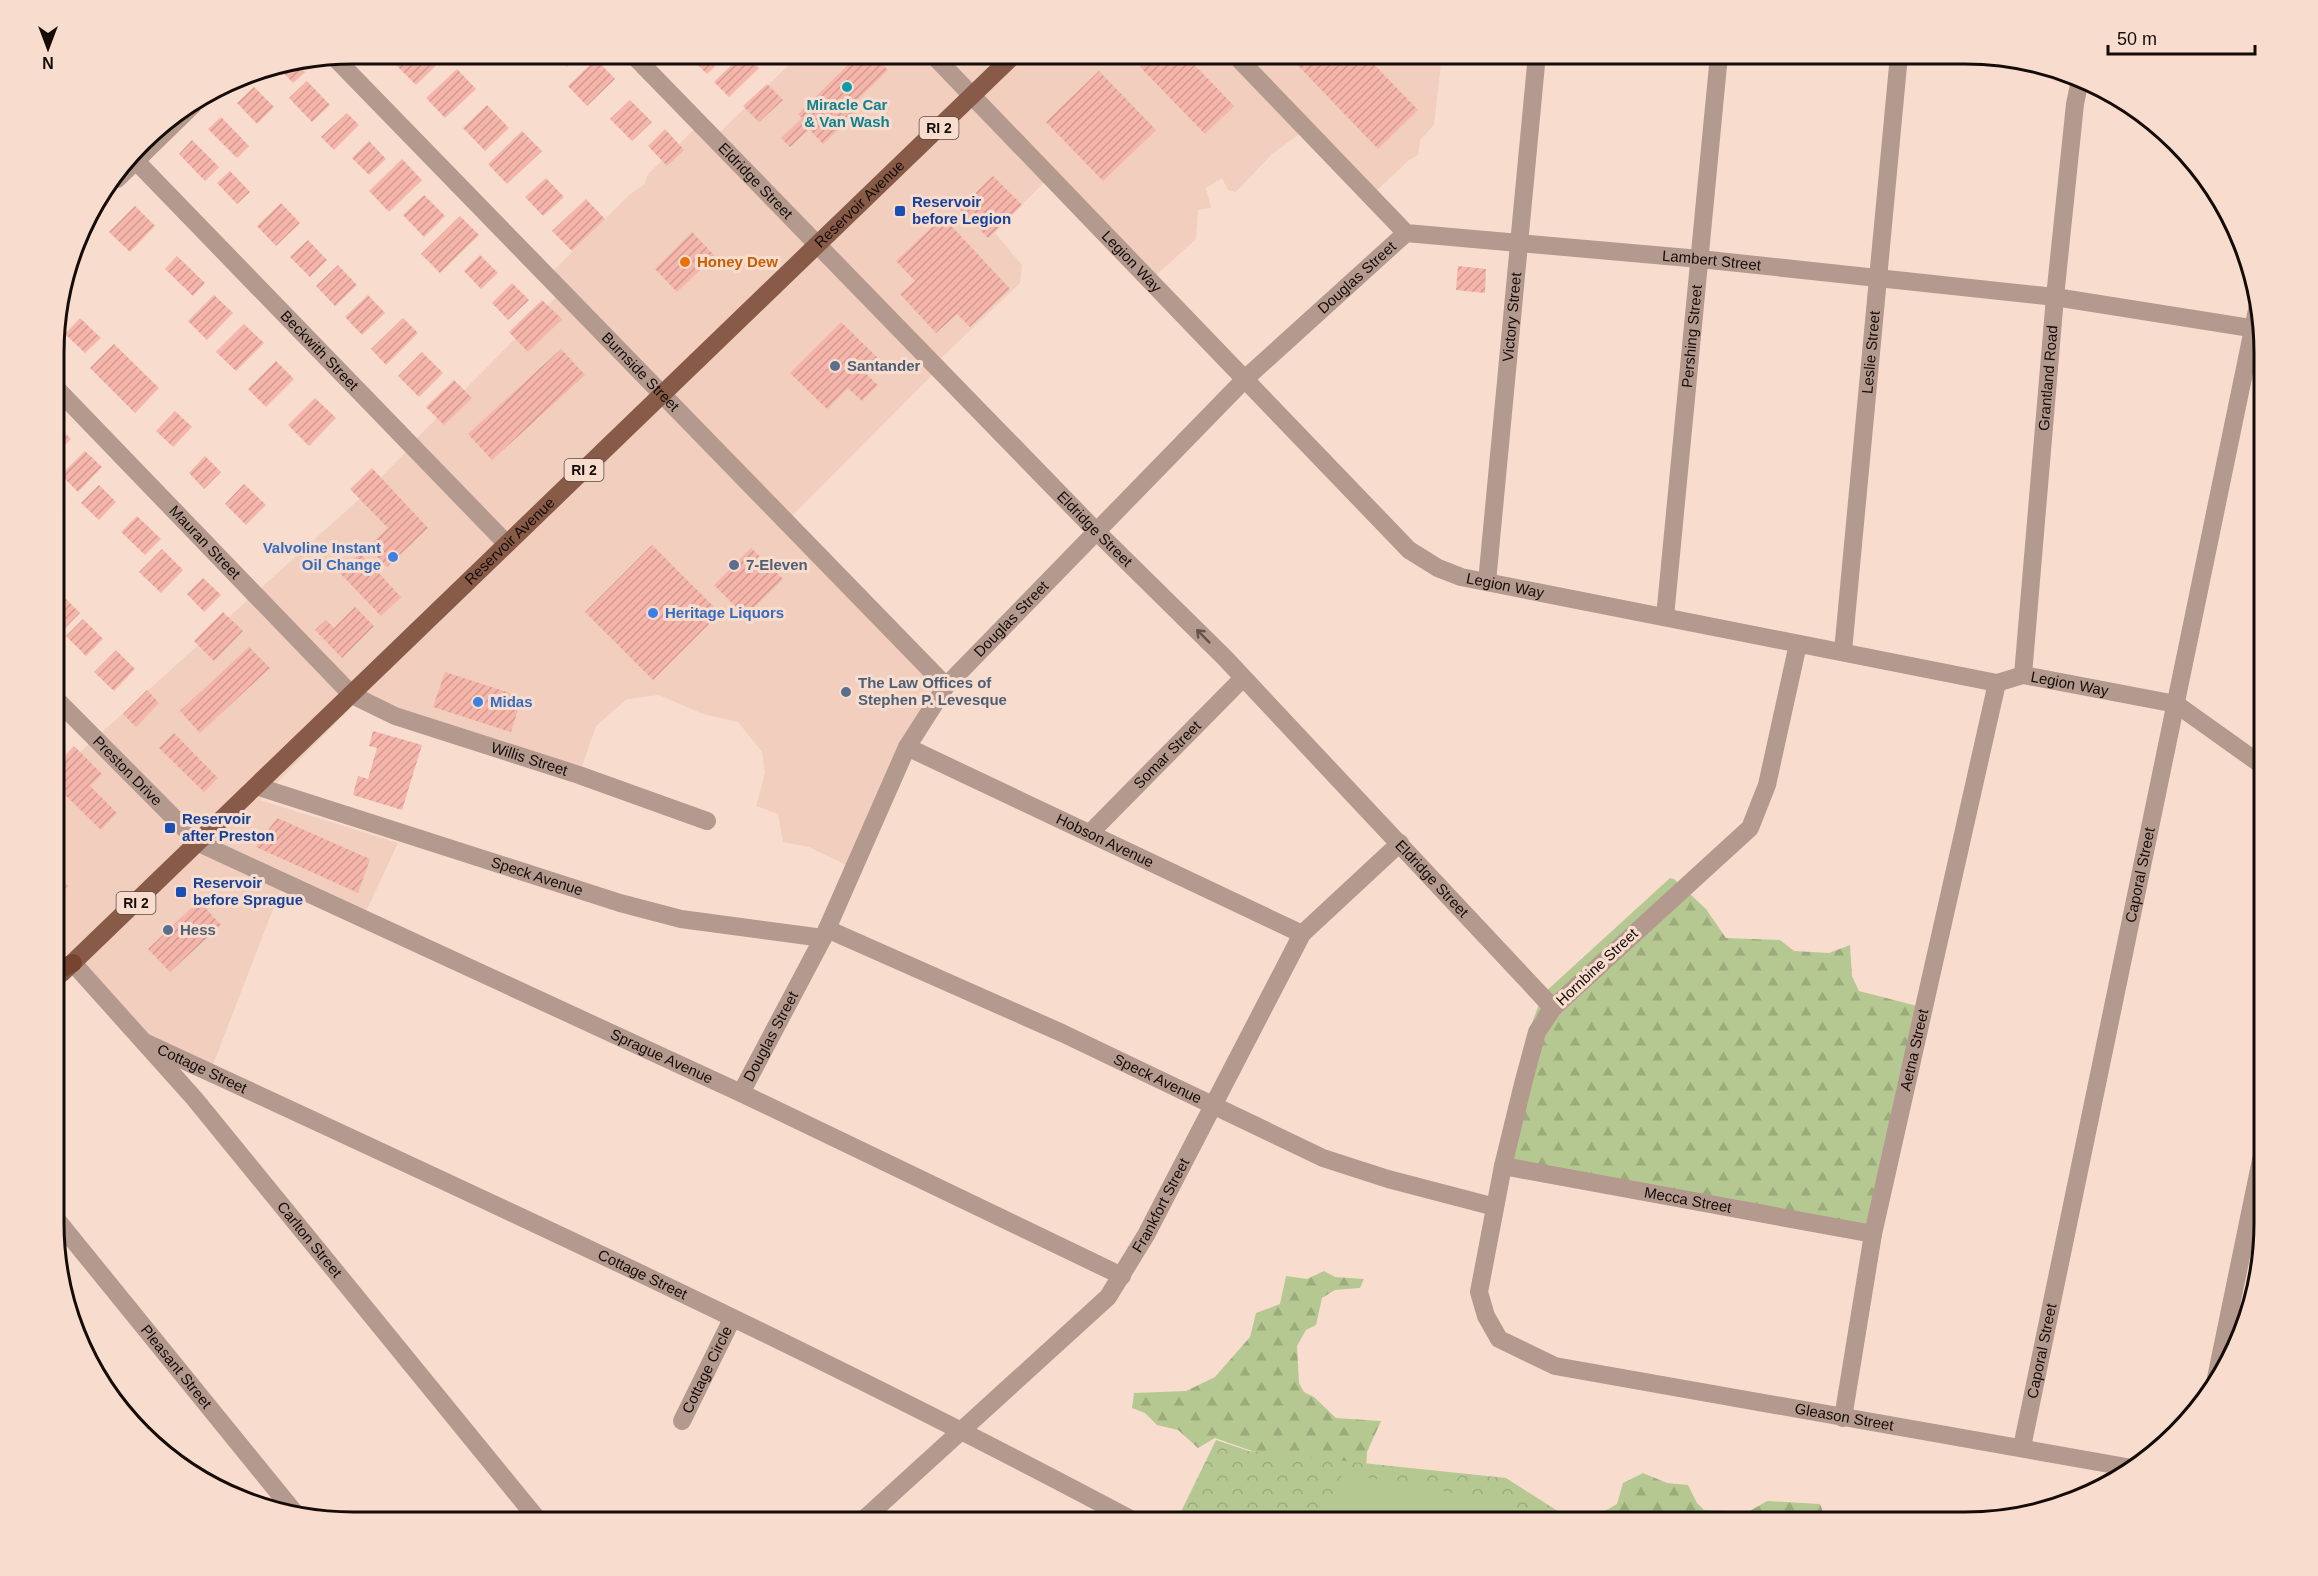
<svg xmlns="http://www.w3.org/2000/svg" width="2318" height="1576" viewBox="0 0 2318 1576" font-family="Arial,sans-serif">
  <style>
    .built { fill: #f1cebd }
    .forest { fill: url(#forest-firs) }
    .park { fill: url(#park-crowns) }
    .pitch { fill: #b6c891 }
    .building { fill: url(#building-hatch) }
    .lines { fill: none; stroke-linecap: round; stroke-linejoin: round }
    .minor { stroke: #b3998e; stroke-width: 18 }
    .major { stroke: #875b48; stroke-width: 18 }
    .highway { stroke: #76442f; stroke-width: 18 }
    .oneway { stroke: #64524b }
    .culture-dot { fill: #0f9aa8; stroke: #f8ddcf; stroke-width: 2 }
    .transit-dot { fill: #1a4fb4; stroke: #f8ddcf; stroke-width: 2 }
    .food-dot { fill: #e8710a; stroke: #f8ddcf; stroke-width: 2 }
    .service-dot { fill: #5c6f8a; stroke: #f8ddcf; stroke-width: 2 }
    .shop-dot { fill: #3f7fe0; stroke: #f8ddcf; stroke-width: 2 }
    .labels { text-anchor: middle; stroke-width: 6; stroke-linejoin: round; paint-order: stroke }
    .shield { fill: #f8ddcf; stroke: #594b44; stroke-width: 1.5 }
    .shield-label { font-size: 14px; font-weight: bold; fill: #150c08 }
    .culture-label { font-size: 15px; font-weight: bold; fill: #0d838f; stroke: #f8ddcf }
    .street-label { font-size: 15px; fill: #150c08; stroke: #f8ddcf }
    .transit-label { font-size: 15px; font-weight: bold; fill: #164399; stroke: #f8ddcf; text-anchor: start }
    .food-label { font-size: 15px; font-weight: bold; fill: #c56008; stroke: #f8ddcf; text-anchor: start }
    .service-label { font-size: 15px; font-weight: bold; fill: #4e5e75; stroke: #f8ddcf; text-anchor: start }
    .shop-label { font-size: 15px; font-weight: bold; fill: #366cbe; stroke: #f8ddcf; text-anchor: start }
    .rim { fill: none; stroke: #150c08; stroke-width: 3 }
  </style>
  <defs>
    <pattern id="forest-firs" width="22" height="20" patternUnits="userSpaceOnUse" patternTransform="scale(1.5)"><rect width="22" height="20" fill="#b6c891"/><path d="M5 1l3.5 6h-7zM16 11l3.5 6h-7z" fill="#9cab7c"/></pattern>
    <pattern id="park-crowns" width="20" height="18" patternUnits="userSpaceOnUse" patternTransform="scale(1.5)"><rect width="20" height="18" fill="#b6c891"/><path d="M2 6a3 3 0 1 1 6 0M12 15a3 3 0 1 1 6 0" fill="none" stroke="#9cab7c"/></pattern>
    <pattern id="building-hatch" width="6" height="6" patternUnits="userSpaceOnUse" patternTransform="scale(1.5)"><rect width="6" height="6" fill="#f5b5aa"/><path d="M-1 1l2-2M0 6l6-6M5 7l2-2" fill="none" stroke="#d19a91"/></pattern>
  </defs>
  <rect width="100%" height="100%" fill="#f8ddcf"/>
  <!-- built -->
  <path class="built" d="M800 54H1442L1434 125 1420 140 1418 155 1409 160 1372 195 1301 133 1272 154 1236 192 1228 190 1222 178 1206 188 1211 208 1198 210 1196 239 1152 279 1045 181 995 233 1022 265 1020 283 938 361 936 371 787 521 936 677 913 739 848 866 809 847 783 842 778 814 756 806 765 773 762 752 738 722 703 714 659 695 627 699 596 726 579 775 353 706 260 800 398 843 362 920 282 886 209 1075 175 1059 61 951 57 952V773L358 500 412 446 416 439 561 292 549 275 629 195 645 184 648 174 699 125 716 136Z"/>
  <!-- forest -->
  <g class="forest">
    <path d="M1670 878 1674 879 1706 909 1726 938 1780 940 1794 951 1829 953 1850 945 1852 976 1859 991 1921 1007 1876 1226 1512 1161 1527 1036 1543 994Z"/>
    <path d="M1324 1271 1335 1277 1364 1279 1360 1288 1335 1290 1322 1298 1316 1325 1306 1330 1297 1346 1299 1383 1304 1392 1314 1397 1336 1418 1381 1421 1367 1452 1366 1472 1318 1474 1215 1438 1198 1448 1178 1430 1157 1425 1145 1413 1132 1408 1134 1393 1186 1391 1215 1377 1250 1337 1256 1313 1280 1304 1286 1276 1307 1279Z"/>
    <path d="M1643 1473 1667 1483 1688 1485 1697 1503 1704 1510 1748 1512 1767 1501 1820 1504 1827 1522H1597L1596 1516 1617 1504 1623 1483Z"/>
  </g>
  <!-- park -->
  <path class="park" d="M1216 1440 1249 1451 1506 1478 1575 1522H1176Z"/>
  <!-- pitch -->
  <path class="pitch" d="M1342 1473 1502 1502 1515 1522H1332Z"/>
  <!-- building -->
  <g class="building">
    <path d="M405 54H444L446 56 416 85 395 64Z"/>
    <path d="M555 54H580L567 67Z"/>
    <path d="M693 54H728L707 74 690 57Z"/>
    <path d="M743 54 759 68 729 97 714 82Z"/>
    <path d="M859 54H872L888 70 852 105 858 111 823 144 809 129 790 147 781 138 802 118 798 114Z"/>
    <path d="M1153 54H1184L1234 106 1205 134 1140 67Z"/>
    <path d="M1287 54H1364L1418 110 1378 149Z"/>
    <path d="M596 59 615 79 587 106 568 86Z"/>
    <path d="M298 65 305 72 293 83 280 69Z"/>
    <path d="M457 69 476 89 445 118 426 98Z"/>
    <path d="M1099 71 1156 130 1103 181 1046 122Z"/>
    <path d="M307 81 330 105 312 122 289 98Z"/>
    <path d="M767 84 783 100 759 122 743 106Z"/>
    <path d="M254 87 274 107 257 124 237 103Z"/>
    <path d="M630 100 652 122 632 141 610 119Z"/>
    <path d="M487 105 509 128 485 151 463 128Z"/>
    <path d="M347 113 359 125 334 150 321 137Z"/>
    <path d="M221 117 249 146 237 158 208 129Z"/>
    <path d="M665 129 684 150 667 166 648 146Z"/>
    <path d="M522 131 542 151 507 184 488 164Z"/>
    <path d="M192 140 219 167 205 181 179 154Z"/>
    <path d="M369 141 386 159 369 175 352 158Z"/>
    <path d="M402 159 422 180 389 212 369 191Z"/>
    <path d="M230 171 250 192 237 204 217 183Z"/>
    <path d="M993 176 1022 205 988 238 959 209Z"/>
    <path d="M546 178 564 197 543 216 525 197Z"/>
    <path d="M424 195 445 216 424 237 403 215Z"/>
    <path d="M586 199 605 219 572 251 552 231Z"/>
    <path d="M281 203 300 223 276 246 257 226Z"/>
    <path d="M135 206 155 226 130 252 109 232Z"/>
    <path d="M460 216 479 235 440 273 421 254Z"/>
    <path d="M943 217 1010 289 970 327 957 314 936 333 900 294 915 281 896 261Z"/>
    <path d="M692 232 715 256 677 292 655 269Z"/>
    <path d="M308 240 327 260 310 277 290 257Z"/>
    <path d="M480 255 498 273 481 289 464 271Z"/>
    <path d="M177 256 205 283 193 296 165 269Z"/>
    <path d="M338 265 357 285 335 306 316 286Z"/>
    <path d="M1458 266 1486 269 1485 293 1456 290Z"/>
    <path d="M512 283 529 300 508 320 492 303Z"/>
    <path d="M214 295 233 313 207 340 188 321Z"/>
    <path d="M368 295 385 313 362 335 345 317Z"/>
    <path d="M542 300 562 319 528 352 509 332Z"/>
    <path d="M60 305 67 313 57 323V315Z"/>
    <path d="M80 318 101 338 85 353 65 334Z"/>
    <path d="M403 318 418 333 386 365 371 349Z"/>
    <path d="M841 322 880 360 866 374 878 385 862 401 848 388 827 409 790 373Z"/>
    <path d="M244 324 264 343 236 371 216 352Z"/>
    <path d="M114 344 159 388 135 413 90 368Z"/>
    <path d="M561 349 585 375 492 460 468 434Z"/>
    <path d="M422 352 443 373 419 397 398 376Z"/>
    <path d="M276 361 294 379 266 407 248 389Z"/>
    <path d="M454 380 472 398 444 425 426 407Z"/>
    <path d="M315 398 336 418 309 446 288 425Z"/>
    <path d="M175 411 192 427 173 447 156 431Z"/>
    <path d="M57 425 71 439 57 453Z"/>
    <path d="M85 451 102 467 78 492 61 475Z"/>
    <path d="M205 456 221 472 204 489 189 473Z"/>
    <path d="M372 468 428 528 387 567 368 547 388 528 350 489Z"/>
    <path d="M244 484 266 505 246 525 225 504Z"/>
    <path d="M99 485 116 502 99 520 81 503Z"/>
    <path d="M137 516 161 539 145 555 121 532Z"/>
    <path d="M652 545 720 613 653 680 585 612Z"/>
    <path d="M751 548 783 579 745 616 714 585Z"/>
    <path d="M162 549 183 570 161 593 139 572Z"/>
    <path d="M360 553 401 597 381 616 339 572Z"/>
    <path d="M203 578 221 595 204 612 187 594Z"/>
    <path d="M57 590 80 613 61 632 57 627Z"/>
    <path d="M355 607 374 626 342 658 315 630 326 620 334 628Z"/>
    <path d="M223 612 243 631 214 661 194 641Z"/>
    <path d="M83 619 103 639 86 656 66 636Z"/>
    <path d="M249 647 270 668 200 733 180 711Z"/>
    <path d="M116 650 135 669 114 691 94 672Z"/>
    <path d="M445 672 522 697 511 732 433 707Z"/>
    <path d="M147 690 159 703 136 727 123 714Z"/>
    <path d="M373 731 422 745 402 810 353 795 358 776 368 779 377 748 369 746Z"/>
    <path d="M174 733 218 778 204 792 159 748Z"/>
    <path d="M74 746 102 774 90 786 117 813 101 830 57 787V764Z"/>
    <path d="M277 818 370 859 358 893 256 847Z"/>
    <path d="M57 874 68 886 57 896Z"/>
    <path d="M199 901 221 925 170 972 148 949Z"/>
  </g>
  <g class="lines">
    <!-- minor -->
    <g class="minor">
      <path id="s1" d="M632 54 1096 531 1224 657 1553 1008"/>
      <path id="s2" d="M932 54 1409 550 1438 568 1461 577 1997 683 2023 675 2176 704 2263 766"/>
      <path id="s3" d="M1234 54 1406 233 1700 259 2055 297 2263 330"/>
      <path id="s4" d="M335 58 946 686"/>
      <path id="s5" d="M133 158 507 544"/>
      <path d="M117 179 193 105"/>
      <path id="s6" d="M57 389 352 695 395 716 579 775 707 821"/>
      <path id="s7" d="M1487 582 1537 54"/>
      <path id="s8" d="M1665 617 1719 55"/>
      <path id="s9" d="M1798 644 1767 785 1750 828 1553 1008 1537 1032 1524 1080 1503 1166 1479 1292 1486 1316 1499 1339 1555 1366 2132 1468"/>
      <path id="s10" d="M1843 651 1899 55"/>
      <path id="s11" d="M2023 675 2055 297 2075 104 2080 80"/>
      <path id="s12" d="M57 700 199 843 741 1093 1122 1276"/>
      <path id="s13" d="M907 747 1302 934"/>
      <path id="s14" d="M259 787 620 903 681 919 823 938"/>
      <path id="s15" d="M1090 833 1243 678"/>
      <path id="s16" d="M827 929 1062 1033 1323 1158 1388 1179 1495 1207"/>
      <path id="s17" d="M73 963 194 1098 539 1521"/>
      <path id="s18" d="M144 1042C477 1196 812 1349 1136 1522"/>
      <path id="s19" d="M741 1093 823 938 907 747 946 686 1246 378 1406 233"/>
      <path id="s20" d="M1503 1166 1873 1234"/>
      <path id="s21" d="M57 1220 295 1513"/>
      <path d="M2216 1378 2263 1150"/>
      <path id="s22" d="M1843 1418 1873 1234 1997 683"/>
      <path id="s23" d="M682 1421 732 1319"/>
      <path id="s24" d="M2022 1447 2258 305"/>
      <path id="s25" d="M861 1522 1108 1297 1146 1235 1302 934 1400 843"/>
    </g>
    <!-- major -->
    <path class="major" id="s26" d="M62 973 1015 54"/>
    <!-- highway -->
    <path class="highway" d="M57 971 73 963"/>
  </g>
  <!-- one-way arrows -->
  <defs><path id="oneway-shaft" d="M-6 0H5M1.5-3L5.5 0L1.5 3" fill="none" stroke-width="1.6" stroke-linecap="round" stroke-linejoin="round" transform="scale(1.5)"/></defs>
  <use class="oneway" href="#oneway-shaft" transform="translate(1203 636) rotate(-135)"/>
  <!-- markers -->
  <circle class="culture-dot" cx="847" cy="87" r="6"/>
  <g class="transit-dot">
    <rect x="894" y="205" width="12" height="12" rx="3"/>
    <rect x="164" y="822" width="12" height="12" rx="3"/>
    <rect x="175" y="886" width="12" height="12" rx="3"/>
  </g>
  <circle class="food-dot" cx="685" cy="262" r="6"/>
  <g class="service-dot">
    <circle cx="835" cy="366" r="6"/>
    <circle cx="734" cy="565" r="6"/>
    <circle cx="846" cy="692" r="6"/>
    <circle cx="168" cy="930" r="6"/>
  </g>
  <g class="shop-dot">
    <circle cx="393" cy="557" r="6"/>
    <circle cx="653" cy="613" r="6"/>
    <circle cx="478" cy="702" r="6"/>
  </g>
  <g class="labels">
    <!-- shield labels -->
    <g class="shield">
      <rect x="919.5" y="117" width="39" height="22" rx="4.5"/>
      <rect x="564.5" y="459" width="39" height="22" rx="4.5"/>
      <rect x="116.5" y="892" width="39" height="22" rx="4.5"/>
    </g>
    <g class="shield-label">
      <text x="939" y="133">RI 2</text>
      <text x="584" y="475">RI 2</text>
      <text x="136" y="908">RI 2</text>
    </g>
    <!-- culture labels -->
    <g class="culture-label">
      <text x="847" y="110">Miracle Car<tspan x="847" dy="17">&amp; Van Wash</tspan></text>
    </g>
    <!-- street labels -->
    <g class="street-label">
      <text dy="5" stroke="none"><textPath href="#s1" startOffset="177">Eldridge Street</textPath></text>
      <text dy="5" stroke="none"><textPath href="#s26" startOffset="1108">Reservoir Avenue</textPath></text>
      <text dy="5" stroke="none"><textPath href="#s2" startOffset="288">Legion Way</textPath></text>
      <text dy="5" stroke="none"><textPath href="#s3" startOffset="555">Lambert Street</textPath></text>
      <text dy="5" stroke="none"><textPath href="#s19" startOffset="1036">Douglas Street</textPath></text>
      <text dy="5" stroke="none"><textPath href="#s7" startOffset="266">Victory Street</textPath></text>
      <text dy="5" stroke="none"><textPath href="#s8" startOffset="282">Pershing Street</textPath></text>
      <text dy="5" stroke="none"><textPath href="#s5" startOffset="268">Beckwith Street</textPath></text>
      <text dy="5" stroke="none"><textPath href="#s10" startOffset="300">Leslie Street</textPath></text>
      <text dy="5" stroke="none"><textPath href="#s4" startOffset="438">Burnside Street</textPath></text>
      <text dy="5" stroke="none"><textPath href="#s11" startOffset="298">Grantland Road</textPath></text>
      <text dy="5" stroke="none"><textPath href="#s1" startOffset="663">Eldridge Street</textPath></text>
      <text dy="5" stroke="none"><textPath href="#s6" startOffset="213">Mauran Street</textPath></text>
      <text dy="5" stroke="none"><textPath href="#s26" startOffset="622">Reservoir Avenue</textPath></text>
      <text dy="5" stroke="none"><textPath href="#s2" startOffset="792">Legion Way</textPath></text>
      <text dy="5" stroke="none"><textPath href="#s19" startOffset="550">Douglas Street</textPath></text>
      <text dy="5" stroke="none"><textPath href="#s2" startOffset="1368">Legion Way</textPath></text>
      <text dy="5" stroke="none"><textPath href="#s15" startOffset="110">Somar Street</textPath></text>
      <text dy="5" stroke="none"><textPath href="#s6" startOffset="614">Willis Street</textPath></text>
      <text dy="5" stroke="none"><textPath href="#s12" startOffset="100">Preston Drive</textPath></text>
      <text dy="5" stroke="none"><textPath href="#s13" startOffset="219">Hobson Avenue</textPath></text>
      <text dy="5" stroke="none"><textPath href="#s14" startOffset="292">Speck Avenue</textPath></text>
      <text dy="5" stroke="none"><textPath href="#s24" startOffset="584">Caporal Street</textPath></text>
      <text dy="5" stroke="none"><textPath href="#s1" startOffset="1149">Eldridge Street</textPath></text>
      <text transform="translate(1597 967) rotate(-43)" y="5">Hornbine Street</text>
      <text dy="5" stroke="none"><textPath href="#s19" startOffset="64">Douglas Street</textPath></text>
      <text dy="5" stroke="none"><textPath href="#s22" startOffset="375">Aetna Street</textPath></text>
      <text dy="5" stroke="none"><textPath href="#s12" startOffset="711">Sprague Avenue</textPath></text>
      <text dy="5" stroke="none"><textPath href="#s18" startOffset="64">Cottage Street</textPath></text>
      <text dy="5" stroke="none"><textPath href="#s16" startOffset="363">Speck Avenue</textPath></text>
      <text dy="5" stroke="none"><textPath href="#s20" startOffset="188">Mecca Street</textPath></text>
      <text dy="5" stroke="none"><textPath href="#s25" startOffset="440">Frankfort Street</textPath></text>
      <text dy="5" stroke="none"><textPath href="#s17" startOffset="364">Carlton Street</textPath></text>
      <text dy="5" stroke="none"><textPath href="#s18" startOffset="550">Cottage Street</textPath></text>
      <text dy="5" stroke="none"><textPath href="#s24" startOffset="98">Caporal Street</textPath></text>
      <text dy="5" stroke="none"><textPath href="#s21" startOffset="189">Pleasant Street</textPath></text>
      <text dy="5" stroke="none"><textPath href="#s23" startOffset="57">Cottage Circle</textPath></text>
      <text dy="5" stroke="none"><textPath href="#s9" startOffset="1160">Gleason Street</textPath></text>
    </g>
    <!-- transit labels -->
    <g class="transit-label">
      <text x="912" y="207">Reservoir<tspan x="912" dy="17">before Legion</tspan></text>
      <text x="182" y="824">Reservoir<tspan x="182" dy="17">after Preston</tspan></text>
      <text x="193" y="888">Reservoir<tspan x="193" dy="17">before Sprague</tspan></text>
    </g>
    <!-- food labels -->
    <g class="food-label">
      <text x="697" y="267">Honey Dew</text>
    </g>
    <!-- service labels -->
    <g class="service-label">
      <text x="847" y="371">Santander</text>
      <text x="746" y="570">7-Eleven</text>
      <text x="858" y="688">The Law Offices of<tspan x="858" dy="17">Stephen P. Levesque</tspan></text>
      <text x="180" y="935">Hess</text>
    </g>
    <!-- shop labels -->
    <g class="shop-label">
      <text x="381" y="553" text-anchor="end">Valvoline Instant<tspan x="381" dy="17">Oil Change</tspan></text>
      <text x="665" y="618">Heritage Liquors</text>
      <text x="490" y="707">Midas</text>
    </g>
  </g>
  <!-- crop -->
  <path d="M0 0H2318V1576H0ZM353 64H1965A289 289 0 0 1 2254 353V1223A289 289 0 0 1 1965 1512H353A289 289 0 0 1 64 1223V353A289 289 0 0 1 353 64Z" fill="#f8ddcf" fill-rule="evenodd"/>
  <path class="rim" d="M353 64H1965A289 289 0 0 1 2254 353V1223A289 289 0 0 1 1965 1512H353A289 289 0 0 1 64 1223V353A289 289 0 0 1 353 64Z"/>
  <!-- north arrow -->
  <g transform="translate(48 48) rotate(180)" stroke="#f8ddcf" stroke-width="4.5" paint-order="stroke">
  <path d="M0-4.5L10 22L0 15L-10 22Z" fill="#150c08"/>
  <text y="-9" font-size="16" font-weight="bold" text-anchor="middle" fill="#150c08">N</text>
  </g>
  <!-- scale -->
  <path d="M2108 45v9h147v-9" fill="none" stroke="#150c08" stroke-width="3"/>
  <text x="2117" y="45" font-size="18" fill="#150c08" stroke="#f8ddcf" stroke-width="4.5" paint-order="stroke">50 m</text>
</svg>
